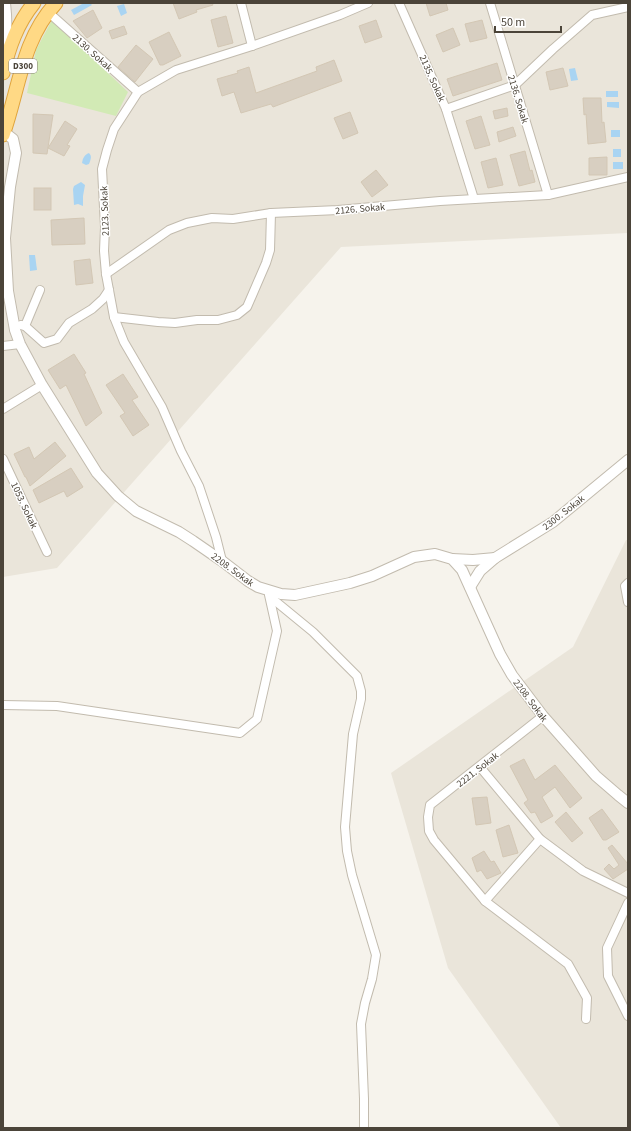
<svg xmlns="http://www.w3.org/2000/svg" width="631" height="1131" viewBox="0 0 631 1131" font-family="'Source Sans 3',sans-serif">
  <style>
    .residential { fill: #eae5da }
    .green { fill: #d2eab5 }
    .water { fill: #a9d4f2 }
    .building { fill: #d8cfc1; stroke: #d3c7b4 }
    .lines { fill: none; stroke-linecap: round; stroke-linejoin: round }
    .minor-casing { stroke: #c2bbae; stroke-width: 10 }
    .tertiary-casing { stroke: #c2bbae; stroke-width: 12 }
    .trunk-casing { stroke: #e0a43c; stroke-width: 15 }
    .minor { stroke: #fff; stroke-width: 8 }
    .tertiary { stroke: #fff; stroke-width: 10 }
    .trunk { stroke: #ffd985; stroke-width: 13 }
    .labels { text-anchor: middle; stroke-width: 3; stroke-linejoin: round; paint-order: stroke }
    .shield { fill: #fff; stroke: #817c74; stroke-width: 1 }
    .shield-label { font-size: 9px; font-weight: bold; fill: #4b4439 }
    .street-label { font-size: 10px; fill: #4b4439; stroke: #fff }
  </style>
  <rect width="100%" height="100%" fill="#f6f3ec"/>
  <!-- residential -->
  <g class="residential">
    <path d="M3 3H628V233L341 247 57 568 3 577Z"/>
    <path d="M626 540H628V1128H561L448 968 391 773 573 647Z"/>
  </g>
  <!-- green -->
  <path class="green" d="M52 20 128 92 116 116 27 93 36 50Z"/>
  <!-- water -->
  <g class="water">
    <path d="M84 3H90L92 5 74 15 71 10Z"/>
    <path d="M124 4 127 13 121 16 117 6Z"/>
    <path d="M575 68 578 80 571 81 569 69Z"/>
    <rect x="606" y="91" width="12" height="6"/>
    <path d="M607 102H619V108L607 107Z"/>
    <rect x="611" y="130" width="9" height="7"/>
    <rect x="613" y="149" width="8" height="8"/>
    <path d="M89 153C92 156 91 159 89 164L86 165 82 163C83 158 84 155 89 153Z"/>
    <rect x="613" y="162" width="10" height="7"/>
    <path d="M81 182 85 185 83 196V206L78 204 74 205 73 189 74 186Z"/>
    <path d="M29 255H35L37 270 30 271Z"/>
  </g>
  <!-- building -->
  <g class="building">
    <path d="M173 3H212L213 5 196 10 197 12 179 19Z"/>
    <path d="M426 3H446L448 10 430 16Z"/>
    <path d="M93 10 102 28 87 38 73 21Z"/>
    <path d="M226 16 233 43 218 47 211 20Z"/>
    <path d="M376 20 382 37 365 43 359 26Z"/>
    <path d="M482 20 487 38 470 42 465 24Z"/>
    <path d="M124 26 127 34 112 39 109 31Z"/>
    <path d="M453 28 460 45 443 52 436 35Z"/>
    <path d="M169 32 181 56 163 65H160L149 42Z"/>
    <path d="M136 45 153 59 135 82 118 67Z"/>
    <path d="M334 60 342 81 273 107 271 104 241 113 234 92 222 96 217 79 238 73 237 71 249 67 256 93 317 71 316 67Z"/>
    <path d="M497 63 502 80 453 96 447 79Z"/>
    <path d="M563 68 568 86 550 90 546 72Z"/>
    <path d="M583 98H601L602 123 604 122 606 142 588 144 586 114 584 115Z"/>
    <path d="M507 108 508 116 495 119 493 111Z"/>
    <path d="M350 112 358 133 343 139 334 118Z"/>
    <path d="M33 114 53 115 47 154 33 153Z"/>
    <path d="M481 116 490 145 475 149 466 121Z"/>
    <path d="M65 121 77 129 67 145 70 146 64 156 48 148Z"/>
    <path d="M513 127 516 136 499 142 497 132Z"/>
    <path d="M525 151 530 171 532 170 535 182 519 186 510 155Z"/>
    <path d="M607 157V175H589V158Z"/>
    <path d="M496 158 503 185 488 188 481 162Z"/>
    <path d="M376 170 388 185 372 197 361 182Z"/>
    <rect x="34" y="188" width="17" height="22"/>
    <path d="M84 218 85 244 52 245 51 220Z"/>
    <path d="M90 259 93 283 76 285 74 261Z"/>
    <path d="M74 354 86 373 84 374 102 413 86 426 66 385 60 389 48 370Z"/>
    <path d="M123 374 138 397 132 400 149 425 133 436 120 416 125 413 106 385Z"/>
    <path d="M55 442 66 456 30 486 26 477H25L14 454 29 447 34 459Z"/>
    <path d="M71 468 83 487 67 497 64 491 39 503 33 490Z"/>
    <path d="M524 759 535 780 555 765 582 798 570 808 555 787 542 797 553 816 541 823 535 812 531 813 524 803 528 800 510 766Z"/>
    <path d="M487 797 491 823 476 825 472 798Z"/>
    <path d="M602 809 619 832 606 840H603L589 818Z"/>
    <path d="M566 812 583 833 572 842 555 822Z"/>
    <path d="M509 825 518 853 503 857 496 830Z"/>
    <path d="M612 845 628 864V869L613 879 604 869 609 864 614 869 619 865 608 848Z"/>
    <path d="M484 851 491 862 494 861 501 873 487 879 481 870 477 872 472 858Z"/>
  </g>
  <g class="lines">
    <defs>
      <g id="minor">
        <path d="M6 3 7 14 8 44"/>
        <path d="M241 3 252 46"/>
        <path d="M399 3 446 109 515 85 553 49 592 15 628 7"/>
        <path d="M490 3 548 195"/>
        <path d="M48 12 138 92"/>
        <path d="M446 109 474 199"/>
        <path d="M106 274 169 230 187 223 212 218 233 219 271 213 338 210 440 201 548 195 628 177"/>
        <path d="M114 317 158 322 175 323 197 320H218L237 315 247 307 266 263 270 250 271 213"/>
        <path d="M21 325 25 326 40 290"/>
        <path d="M25 326 44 343 57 339 69 323 92 309 103 299 109 290"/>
        <path d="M3 346 20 344"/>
        <path d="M3 409 42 385"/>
        <path d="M3 459 47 552"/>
        <path d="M222 561 216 537 199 486 181 451 162 407 124 342 114 317 106 274 104 251 105 227 102 169 107 150 114 129 138 92 176 70 252 46 340 15 368 3"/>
        <path d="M628 583 625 586 628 602"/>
        <path d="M268 591 274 600 313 632 357 676 361 691V699L353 734 345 827 347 851 352 875 376 955 372 979 365 1003 361 1024 364 1099V1128"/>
        <path d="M3 705 57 706 240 733 257 719 277 631 269 595"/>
        <path d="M480 767 540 839 583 871 628 893"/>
        <path d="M540 839 485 901 434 840 429 831 428 817 430 805 543 716"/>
        <path d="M485 901 568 964 587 998 586 1019"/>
        <path d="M628 903 607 948 608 976 628 1016"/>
      </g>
      <g id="tertiary">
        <path d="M4 132 13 139 16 153 10 187 5 238 8 291 15 330 20 344 42 385 97 473 118 496 136 511 179 532 193 541 222 561 248 581 258 587 281 594 295 595 350 583 372 576 414 557 435 554 452 559 462 570 500 654 512 675 543 716 596 776 618 795 628 803"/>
        <path d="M452 559 473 560 495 558"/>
        <path d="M470 587 480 571 495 558 553 522 628 460"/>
      </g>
      <g id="trunk">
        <path d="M3 73C9 47 17 24 34 3"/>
        <path d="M3 135C19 90 22 39 56 3"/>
      </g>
    </defs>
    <!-- minor casing -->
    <use href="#minor" class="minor-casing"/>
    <!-- tertiary casing -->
    <use href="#tertiary" class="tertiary-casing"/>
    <!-- trunk casing -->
    <use href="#trunk" class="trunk-casing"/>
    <!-- minor -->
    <use href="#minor" class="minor"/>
    <!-- tertiary -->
    <use href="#tertiary" class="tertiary"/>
    <!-- trunk -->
    <use href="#trunk" class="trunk"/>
  </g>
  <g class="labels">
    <!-- shield labels -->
    <rect class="shield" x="9" y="59" width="28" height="14" rx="3"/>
    <g class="shield-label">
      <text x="23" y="69">D300</text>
    </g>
    <!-- street labels -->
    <g class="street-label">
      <text transform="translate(93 52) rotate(42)" y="4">2130. Sokak</text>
      <text transform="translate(433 78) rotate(66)" y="4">2135. Sokak</text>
      <text transform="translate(519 99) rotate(73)" y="4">2136. Sokak</text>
      <text transform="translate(360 208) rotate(-5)" y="4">2126. Sokak</text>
      <text transform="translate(104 211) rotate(-92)" y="4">2123. Sokak</text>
      <text transform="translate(25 505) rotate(65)" y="4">1053. Sokak</text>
      <text transform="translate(563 512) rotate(-38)" y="4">2300. Sokak</text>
      <text transform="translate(233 569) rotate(36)" y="4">2208. Sokak</text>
      <text transform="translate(531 700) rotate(53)" y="4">2208. Sokak</text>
      <text transform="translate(477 769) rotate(-38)" y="4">2221. Sokak</text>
    </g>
  </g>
  <!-- border -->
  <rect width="631" height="1131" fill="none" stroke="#4b4439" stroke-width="8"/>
  <!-- scale -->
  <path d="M495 26v6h66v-6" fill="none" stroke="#4b4439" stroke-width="2"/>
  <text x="501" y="26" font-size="12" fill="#4b4439" stroke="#ffffff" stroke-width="3" paint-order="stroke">50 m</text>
</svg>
